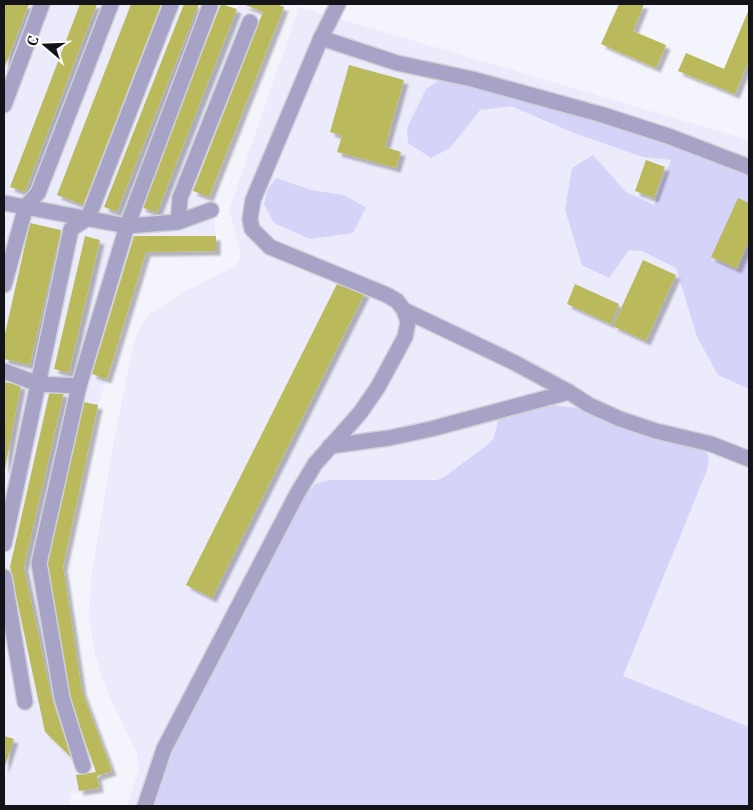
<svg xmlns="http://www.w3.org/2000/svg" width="753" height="810" viewBox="0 0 753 810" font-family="Merriweather,serif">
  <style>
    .built { fill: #ecebfc }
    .green { fill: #d6d3f9 }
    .building { fill: #baba5d; filter: url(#shadow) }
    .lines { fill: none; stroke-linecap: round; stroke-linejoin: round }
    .minor-casing { stroke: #d0d0d8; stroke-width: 18 }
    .minor { stroke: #a6a3c7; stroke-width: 15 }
  </style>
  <defs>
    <filter id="shadow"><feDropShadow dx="4.5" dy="4.5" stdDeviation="1" flood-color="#0004"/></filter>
  </defs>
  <rect width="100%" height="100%" fill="#f4f4fc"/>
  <!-- built -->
  <g class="built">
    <path d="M4 4H223L237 9 238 4H276L284 7 209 197 216 236V251L146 252 98 405 63 566 99 788 70 794 69 806H4Z"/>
    <path d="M299 7 749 140V806H127L139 768 137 753 109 696 95 656 89 615 90 598 92 572 113 446 134 342 141 326 150 314 186 291 233 267 239 261 241 254 229 210Z"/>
  </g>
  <!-- green -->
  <g class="green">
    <path d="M454 71 749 168V389L718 375 697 337 676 268 642 251 629 250 609 278 582 265 565 210 572 168 593 155 626 192 654 205 671 160 643 157 574 133 511 106 480 110 450 148 431 158 408 143 407 128 426 89Z"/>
    <path d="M276 178 311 190 343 195 366 207 353 233 310 239 274 223 264 204 268 189Z"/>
    <path d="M552 405 578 408 600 420 699 447C711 454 709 457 707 470L623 676 749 727V806H149L163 764 307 493 316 484 329 480H437L444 477 490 443 494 437 499 418 532 408Z"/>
  </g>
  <!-- building -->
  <g class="building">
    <path d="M4 4H29L4 69Z"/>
    <path d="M80 4H97L25 192 10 187Z"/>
    <path d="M131 4H161L83 205 57 195Z"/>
    <path d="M184 4H199L117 212 104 207Z"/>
    <path d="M221 4 237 9 157 213 141 207Z"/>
    <path d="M243 4H276L284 7 209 197 193 191 263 12Z"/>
    <path d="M619 4H644L633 31 666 45 656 68 601 44Z"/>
    <path d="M749 9V60L735 94 678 71 686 53 724 69Z"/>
    <path d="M349 65 404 80 385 147 401 152 396 168 337 152 342 136 330 132Z"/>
    <path d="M646 160 665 167 654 198 635 191Z"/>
    <path d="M738 198 749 203V241L737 269 711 257Z"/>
    <path d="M30 223 61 230 30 365 4 359V338Z"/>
    <path d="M85 236 100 240 69 373 54 369Z"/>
    <path d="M134 236H216V251L146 252 107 379 92 374Z"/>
    <path d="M643 260 676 275 646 341 613 326Z"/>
    <path d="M339 280 365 293 212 598 186 585Z"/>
    <path d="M575 284 619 304 611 324 567 304Z"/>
    <path d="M4 382 21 385 5 469H4Z"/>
    <path d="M50 390 64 393 24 567 52 699 71 757 45 732 10 567Z"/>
    <path d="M84 402 98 405 63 566 82 691 112 771 97 776 99 788 79 791 76 775 96 772 68 695 47 566Z"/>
    <path d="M4 736 14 739 4 769Z"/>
  </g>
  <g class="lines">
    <defs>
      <g id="minor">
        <path d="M321 38 397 63 472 79 603 115 668 136 749 167"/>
        <path d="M4 105 42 4"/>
        <path d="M4 203 127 226 178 222 211 210"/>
        <path d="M178 222 180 198 250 22"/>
        <path d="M4 285 26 206 38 193 111 4"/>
        <path d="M404 310 513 362 569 392 589 405 620 419 656 431 711 444 749 459"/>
        <path d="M4 371 38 384 79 386"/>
        <path d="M330 446 389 438 431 429 569 392"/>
        <path d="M4 544 71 229 88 218 171 4"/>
        <path d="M4 577 25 702"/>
        <path d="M83 766 62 698 39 563 79 386 127 226 210 6"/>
        <path d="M145 806 164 749 297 494 315 464 360 413 378 387 405 337 408 322 404 310 397 301 387 295 270 247 252 229 250 219 253 200 321 38 338 4"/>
      </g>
    </defs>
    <!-- minor casing -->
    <use href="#minor" class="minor-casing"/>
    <!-- minor -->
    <use href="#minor" class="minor"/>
  </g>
  <!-- border -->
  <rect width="753" height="810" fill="none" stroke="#13131a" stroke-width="10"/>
  <!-- north arrow -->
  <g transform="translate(45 45) rotate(289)" stroke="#ffffff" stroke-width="4" paint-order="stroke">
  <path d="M0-4L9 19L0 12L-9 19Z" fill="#13131a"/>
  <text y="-8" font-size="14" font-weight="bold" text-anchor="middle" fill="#13131a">С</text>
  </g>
</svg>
